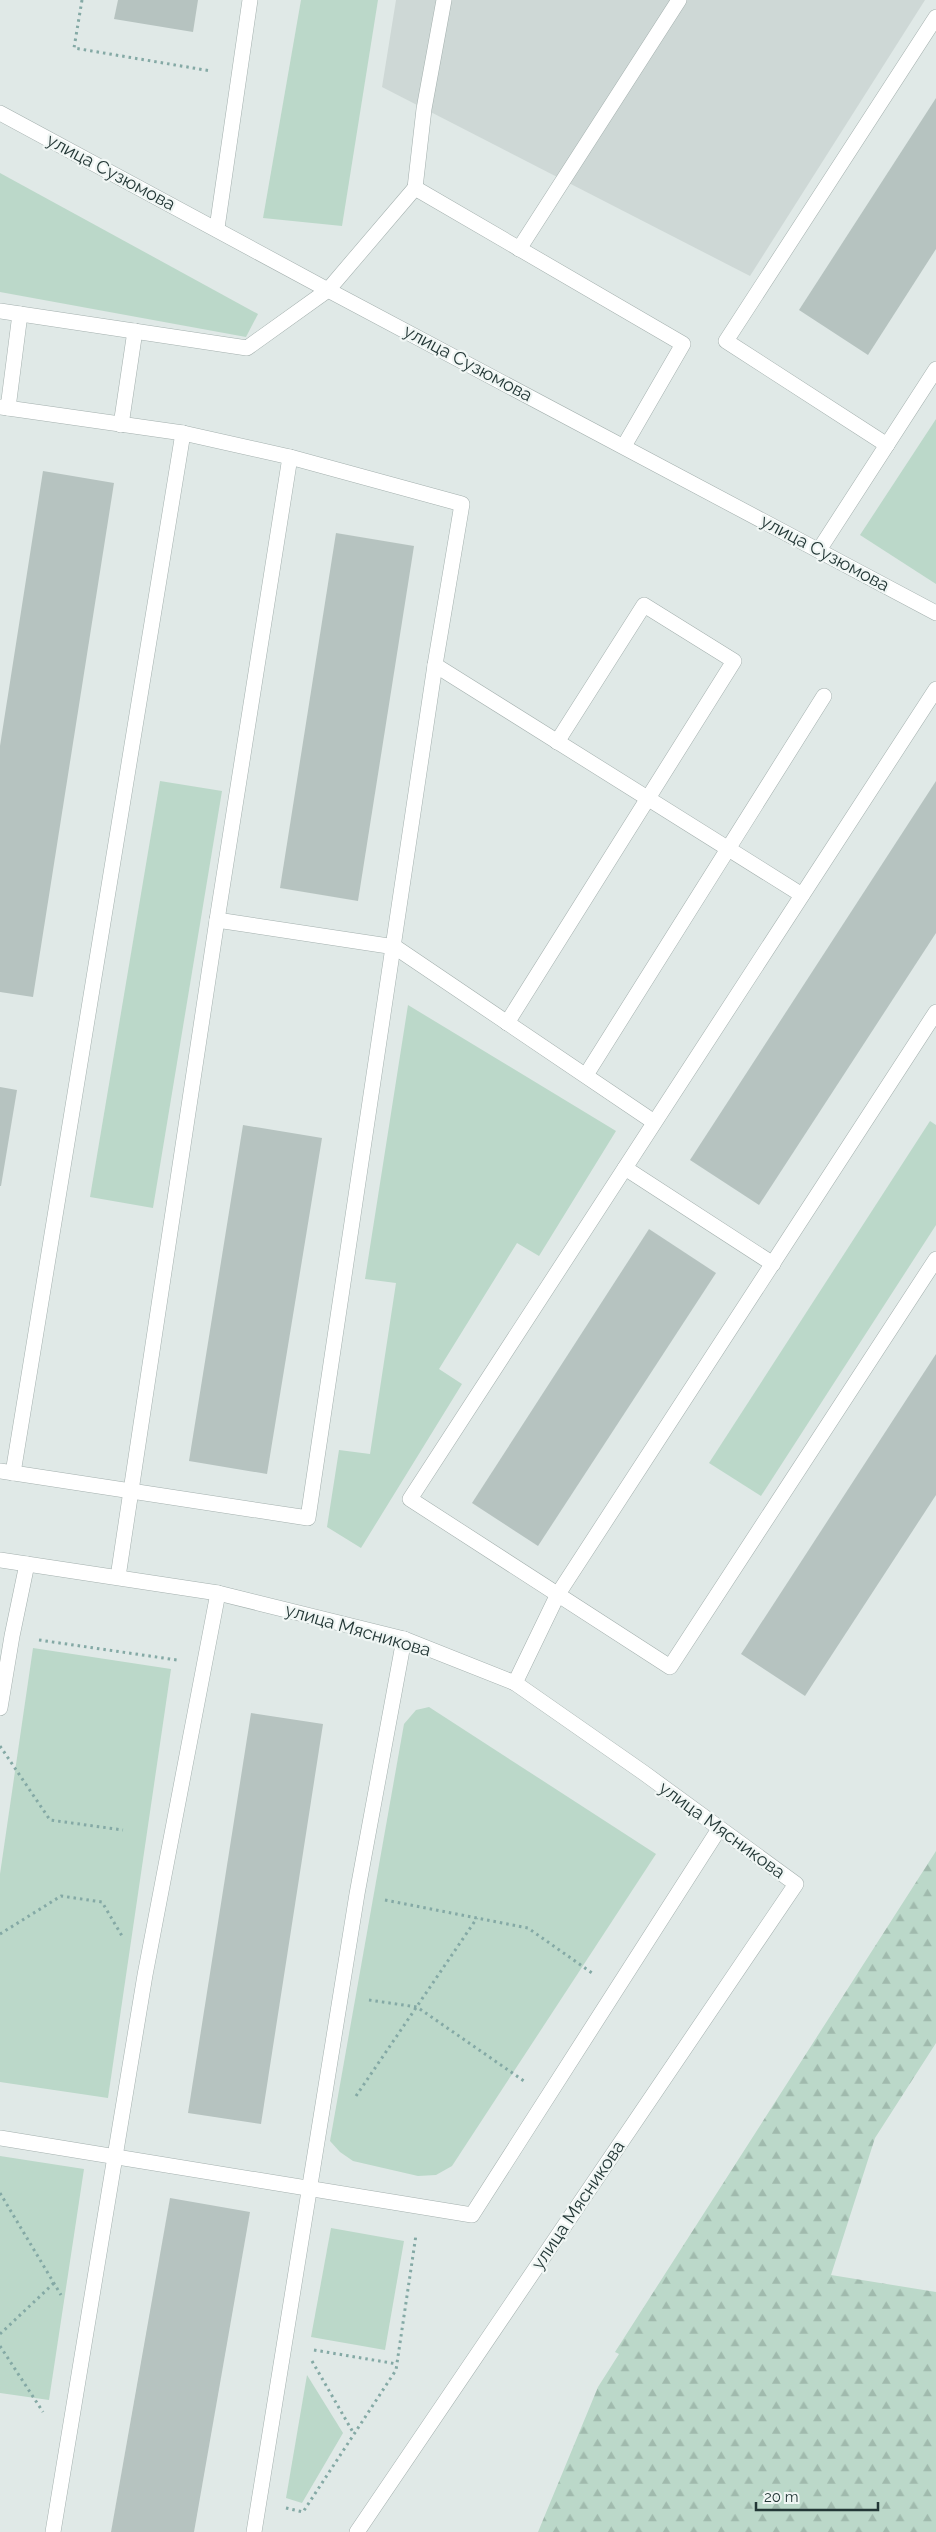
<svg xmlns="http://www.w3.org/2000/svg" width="936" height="2532" viewBox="0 0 936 2532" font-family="Raleway,sans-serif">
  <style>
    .built { fill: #ced8d6 }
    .green { fill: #bbd8c9 }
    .forest { fill: url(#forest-firs) }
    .building { fill: #b6c3c0 }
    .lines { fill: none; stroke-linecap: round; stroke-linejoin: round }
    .service-casing { stroke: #a4b0ae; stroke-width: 16 }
    .minor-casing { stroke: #a4b0ae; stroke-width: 16 }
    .path { stroke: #84a9a5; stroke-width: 3; stroke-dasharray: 2.5 4; stroke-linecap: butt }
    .service { stroke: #fff; stroke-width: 15 }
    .minor { stroke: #fff; stroke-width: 15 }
    .labels { text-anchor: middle; stroke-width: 4.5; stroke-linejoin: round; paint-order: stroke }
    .street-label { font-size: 18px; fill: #233736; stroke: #f0f6f4 }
  </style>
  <defs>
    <pattern id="forest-firs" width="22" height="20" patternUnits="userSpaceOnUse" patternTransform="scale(1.25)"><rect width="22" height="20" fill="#bbd8c9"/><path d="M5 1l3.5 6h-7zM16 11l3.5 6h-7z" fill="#a0baad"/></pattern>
  </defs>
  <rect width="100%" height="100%" fill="#e0e9e7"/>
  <!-- built -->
  <path class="built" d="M396 0H925L750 276 382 87Z"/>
  <!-- green -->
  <g class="green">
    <path d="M301 0H378L342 226 263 218Z"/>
    <path d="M0 173 258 314 246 337 0 292Z"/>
    <path d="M936 419V584L860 535Z"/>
    <path d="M160 781 222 791 153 1208 90 1197Z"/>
    <path d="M408 1005 616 1131 539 1256 517 1243 439 1369 462 1384 361 1548 327 1527 339 1450 370 1454 396 1283 365 1279Z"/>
    <path d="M930 1121 936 1125V1225L761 1496 709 1463Z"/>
    <path d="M33 1648 171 1669 108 2098 0 2082V1874Z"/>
    <path d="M429 1707 656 1854 452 2166 436 2175 418 2176 353 2161 340 2152 330 2141 404 1724 416 1710Z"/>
    <path d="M0 2156 84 2169 49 2400 0 2393Z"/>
    <path d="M331 2228 404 2241 385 2350 311 2337Z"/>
    <path d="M307 2375 343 2433 302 2503 286 2498Z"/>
  </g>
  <!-- forest -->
  <path class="forest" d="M936 1851V2043L875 2138 831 2275 936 2292V2532H538L598 2387 619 2354 615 2352Z"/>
  <!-- building -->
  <g class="building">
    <path d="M118 0H198L193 32 114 19Z"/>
    <path d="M936 98V249L868 355 799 310Z"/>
    <path d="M43 471 114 483 33 997 0 992V746Z"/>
    <path d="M336 533 414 546 358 901 280 888Z"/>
    <path d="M936 781V933L759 1205 690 1160Z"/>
    <path d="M0 1087 17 1090 1 1186H0Z"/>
    <path d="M243 1125 322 1138 267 1474 189 1461Z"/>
    <path d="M649 1229 716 1273 538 1546 472 1503Z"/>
    <path d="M936 1354V1495L805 1696 741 1654Z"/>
    <path d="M251 1713 323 1724 261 2124 188 2113Z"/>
    <path d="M170 2198 250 2212 194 2532H111Z"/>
  </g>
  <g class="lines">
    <defs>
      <g id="service">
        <path d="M415 188 424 109 444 0"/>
        <path d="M217 228 250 0"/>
        <path d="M519 249 679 0"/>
        <path d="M0 311 247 348 328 290 415 188 683 344 624 446"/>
        <path d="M0 407 183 433 290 457 217 920 118 1577"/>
        <path d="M8 408 20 314"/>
        <path d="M121 425 135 331"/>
        <path d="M887 445 726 341 936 17"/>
        <path d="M819 550 936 369"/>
        <path d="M435 665 802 895"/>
        <path d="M936 689 410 1499 670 1667 936 1259"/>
        <path d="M217 920 395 947 654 1122"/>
        <path d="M507 1023 734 661 644 605 557 742"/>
        <path d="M586 1075 824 696"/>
        <path d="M625 1168 773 1264"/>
        <path d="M0 1471 308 1518 435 665 462 504 290 457"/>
        <path d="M13 1473 183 433"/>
        <path d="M515 1683 558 1594 936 1012"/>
        <path d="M0 1708 12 1636 27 1564"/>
        <path d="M0 2138 472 2215 719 1829"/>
        <path d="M53 2532 145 1975 218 1593"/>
        <path d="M254 2532 357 1894 404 1639"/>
      </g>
      <g id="minor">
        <path d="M0 113 328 290 936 613"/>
        <path d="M0 1560 218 1593 404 1639 515 1683 644 1773 796 1884 357 2532"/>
      </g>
    </defs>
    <!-- service casing -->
    <use href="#service" class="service-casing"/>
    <!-- minor casing -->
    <use href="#minor" class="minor-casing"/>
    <!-- path -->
    <g class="path">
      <path d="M82 0 74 48 211 71"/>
      <path d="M39 1640 177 1660"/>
      <path d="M0 1746 50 1820 123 1830"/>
      <path d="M385 1900 528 1928 592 1973"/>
      <path d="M0 1934 61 1896 102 1902 122 1936"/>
      <path d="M369 2000 417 2007 524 2081"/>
      <path d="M356 2096 477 1918"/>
      <path d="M0 2193 61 2295"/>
      <path d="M0 2334 54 2283"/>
      <path d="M0 2346 43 2412"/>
      <path d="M314 2350 397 2364"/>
      <path d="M312 2361 354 2434"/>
      <path d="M286 2508 303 2512 396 2370 416 2235"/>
    </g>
    <!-- service -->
    <use href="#service" class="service"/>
    <!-- minor -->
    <use href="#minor" class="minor"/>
  </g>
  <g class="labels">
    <!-- street labels -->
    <g class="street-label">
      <text transform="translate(111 172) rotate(28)" y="6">улица Сузюмова</text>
      <text transform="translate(468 363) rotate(28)" y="6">улица Сузюмова</text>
      <text transform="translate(825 553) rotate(28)" y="6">улица Сузюмова</text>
      <text transform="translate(358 1630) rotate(16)" y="6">улица Мясникова</text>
      <text transform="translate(722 1830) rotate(36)" y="6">улица Мясникова</text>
      <text transform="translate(578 2205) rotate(-56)" y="6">улица Мясникова</text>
    </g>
  </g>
  <!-- scale -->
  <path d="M756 2502v8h122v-8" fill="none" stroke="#233736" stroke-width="2.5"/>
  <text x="764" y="2502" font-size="15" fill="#233736" stroke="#f0f6f4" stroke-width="4" paint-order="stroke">20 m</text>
</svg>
